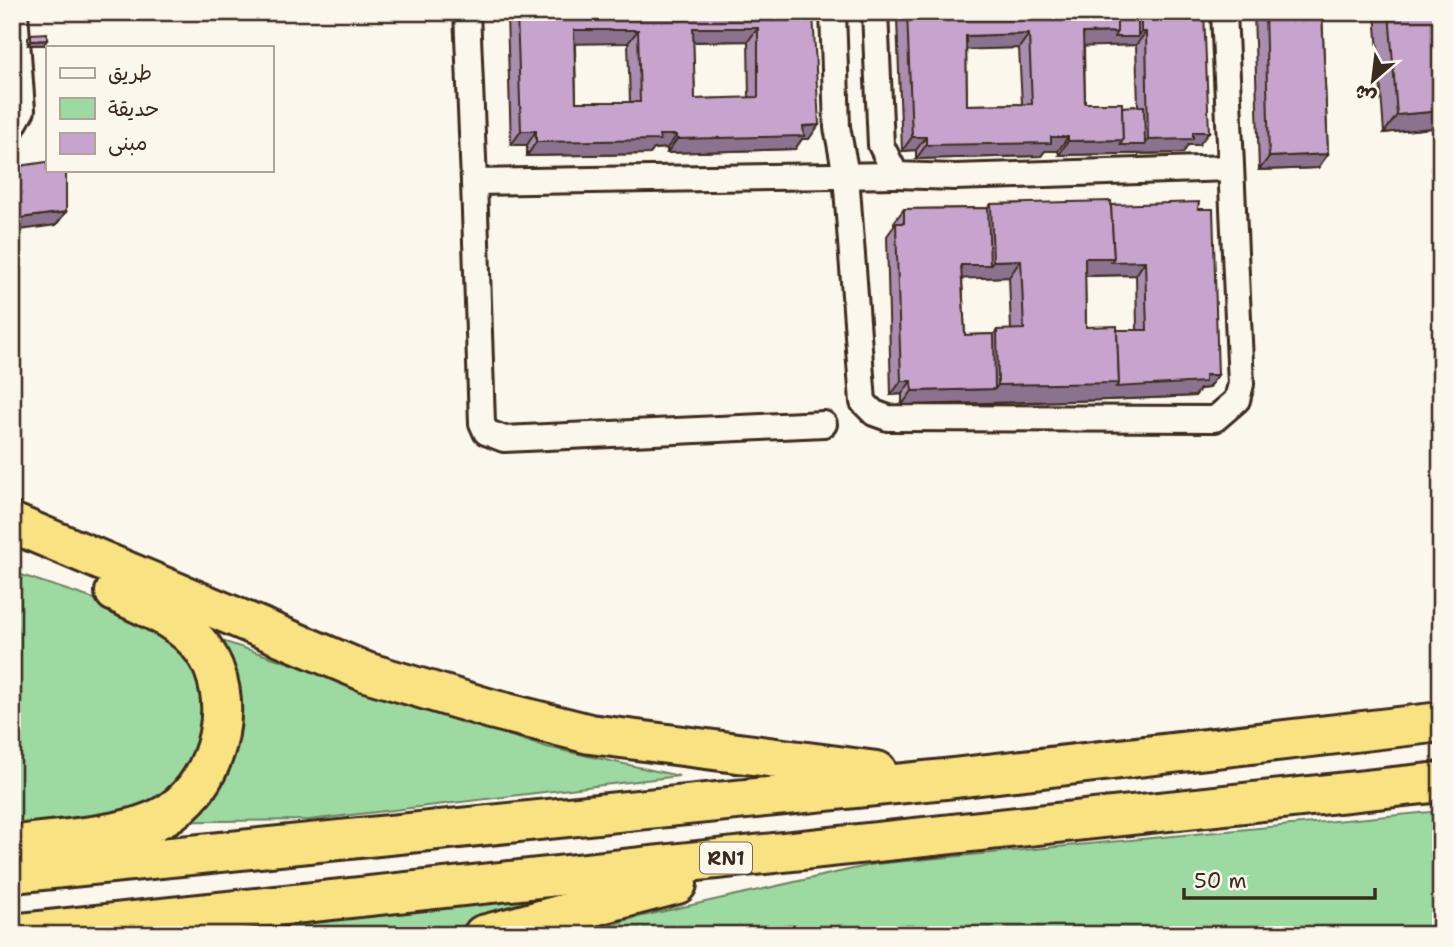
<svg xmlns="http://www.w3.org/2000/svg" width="1453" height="947" viewBox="0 0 1453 947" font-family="'Shantell Sans','Playpen Sans Arabic',sans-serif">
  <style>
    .green { fill: #9cdaa1; stroke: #6c8260; stroke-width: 2 }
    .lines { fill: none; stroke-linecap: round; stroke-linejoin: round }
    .street-casing { stroke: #3b2a1e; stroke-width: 30 }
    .highway-casing { stroke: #3b2a1e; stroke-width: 44 }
    .street { stroke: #fbf7ec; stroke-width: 24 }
    .highway { stroke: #f8e281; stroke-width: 38 }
    .wall { fill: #ab8db0; stroke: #3b2a1e; stroke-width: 2; fill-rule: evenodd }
    .shaded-wall { fill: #8b7390; stroke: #3b2a1e; stroke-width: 2 }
    .building { fill: #c7a4cd; stroke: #3b2a1e; stroke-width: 2; fill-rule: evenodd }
    .labels { text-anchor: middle; stroke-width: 5; stroke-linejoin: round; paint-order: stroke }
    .shield { fill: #fbf7ec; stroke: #75685c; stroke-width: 2 }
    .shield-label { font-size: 19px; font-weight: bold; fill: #3b2a1e }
  </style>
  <rect width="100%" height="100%" fill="#fbf7ec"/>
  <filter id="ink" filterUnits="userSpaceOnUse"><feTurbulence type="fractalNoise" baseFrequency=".0143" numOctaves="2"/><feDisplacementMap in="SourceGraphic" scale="14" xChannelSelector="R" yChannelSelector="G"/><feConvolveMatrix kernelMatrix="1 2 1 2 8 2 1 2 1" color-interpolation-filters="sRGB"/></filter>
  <g filter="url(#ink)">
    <!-- green -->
    <g class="green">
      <path d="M12 572 542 746 679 776 309 820 49 823 12 827Z"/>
      <path d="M1441 811V935H576L634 918 875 864Z"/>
      <path d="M563 888 500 915 432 935H199Z"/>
    </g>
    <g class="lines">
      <defs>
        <g id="street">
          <path d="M467 12 474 182 896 175"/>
          <path d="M833 12 837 127 846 175 863 402 874 413 888 418 1215 419 1237 400 1241 384 1224 12"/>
          <path d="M875 12 881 145 896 175 954 177 1231 168"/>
          <path d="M12 128 22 110 15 12"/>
          <path d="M474 182 482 423 486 432 504 439 824 424"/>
        </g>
        <g id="highway">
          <path d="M12 523 366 672 491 709 590 734 877 771"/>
          <path d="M12 846C58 838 134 838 172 811 220 778 238 697 203 649 182 620 146 607 115 592"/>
          <path d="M12 873 945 779 1441 722"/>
          <path d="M12 934 1441 782"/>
          <path d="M483 935 677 884"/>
        </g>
      </defs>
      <!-- street casing -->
      <use href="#street" class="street-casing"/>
      <!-- highway casing -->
      <use href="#highway" class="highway-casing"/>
      <!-- street -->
      <use href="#street" class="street"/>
      <!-- highway -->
      <use href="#highway" class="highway"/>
    </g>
    <!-- wall -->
    <g class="wall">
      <path d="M510 12H813L809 139H802L795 149 667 153V148L654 149 650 154 527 156V145H511L507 16ZM748 41 749 98 695 99 693 42ZM575 43H628L630 102H576Z"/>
      <path d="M902 12H1204L1199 145H1188L1183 153 1059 155 1058 151H1045L1041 156 916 159V150L902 151 897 19ZM1136 45 1138 106 1122 107 1085 103 1084 46ZM1019 48 1022 104 967 105 966 49Z"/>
      <path d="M1254 12H1322L1328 154 1318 168 1259 170Z"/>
      <path d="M1375 12H1441V127L1384 133Z"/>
      <path d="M31 34 44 45H28V38Z"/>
      <path d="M991 204 1111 205 1198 209 1218 375 1208 388 1200 389 1195 396 1107 400 902 405V394L891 395 887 236 894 226V222L904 209 988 208ZM1136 275 1137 330H1117L1086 327 1085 276ZM1009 277 1011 330H997L994 334 965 335 962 278Z"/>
    </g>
    <!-- shaded-wall -->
    <g class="shaded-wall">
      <path d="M693 28H758L748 41 683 42Z"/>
      <path d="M574 30H638L628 43 565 44Z"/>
      <path d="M1117 32 1138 37 1141 32H1146L1136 45 1074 47 1083 33Z"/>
      <path d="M1029 34 1019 48 956 50 966 36Z"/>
      <path d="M47 40 44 45H28L31 41Z"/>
      <path d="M1441 111V127L1384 133 1397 115Z"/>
      <path d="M819 125 809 139H802L795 149 667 153 677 139Z"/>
      <path d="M521 131H536L527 145H511Z"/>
      <path d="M1193 132H1209L1199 145H1188L1183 153 1059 155 1068 141 1123 140 1145 145 1148 140Z"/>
      <path d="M659 135H677L667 148 654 149 650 154 527 156 536 142Z"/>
      <path d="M912 137H926L916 150 902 151Z"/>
      <path d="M1051 137H1068L1058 151H1045L1041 156 916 159 926 145Z"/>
      <path d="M1328 154 1318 168 1259 170 1269 157Z"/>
      <path d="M66 212 56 225 12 231V219Z"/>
      <path d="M1085 258H1114L1145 261 1136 275 1072 276Z"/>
      <path d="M1021 260 1009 277 952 279 961 265H990L993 261Z"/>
      <path d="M1218 375 1208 388 1200 389 1195 396 1107 400 902 405 912 391 995 389 998 385Z"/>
      <path d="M901 381H911L902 394 891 395Z"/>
    </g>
    <!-- building -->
    <g class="building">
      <path d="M517 12H813L819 125 803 126 804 136 677 139V135H659L660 140 536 142V131H521ZM693 28H758V97L695 99ZM574 30H638L640 102H576Z"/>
      <path d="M907 12H1117V32L1083 33 1085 103H1122L1123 140 1068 141V137H1051V143L926 145V137H912ZM1029 34 1032 104 967 105 966 36Z"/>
      <path d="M1117 12H1138V37H1114L1117 32Z"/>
      <path d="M1141 12H1204L1209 132H1193V139L1148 140 1146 32H1141Z"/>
      <path d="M1265 12H1322L1328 154 1269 157Z"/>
      <path d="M1389 12H1441V111L1397 115Z"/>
      <path d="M47 33V40L31 41V34Z"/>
      <path d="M1144 106 1145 145H1120L1123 140 1122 107Z"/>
      <path d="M47 162V170H66V212L12 219V167Z"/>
      <path d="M1111 201 1114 258H1085L1086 327 1117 326 1119 383 998 385 997 330 1024 329 1021 260 993 261 991 204Z"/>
      <path d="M1199 202 1198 209H1213L1218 375H1205V382L1116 387 1119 383 1117 330H1147L1145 261 1111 262 1114 258 1111 205Z"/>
      <path d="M988 208 990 265H961L965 335 994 334 995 389 912 391 911 381H901L896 223H904V209Z"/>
    </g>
  </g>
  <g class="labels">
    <!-- shield labels -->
    <rect class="shield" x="700" y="842.5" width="52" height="31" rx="5"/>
    <g class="shield-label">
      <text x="726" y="865">RN1</text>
    </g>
  </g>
  <!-- margin -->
  <rect width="1453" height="947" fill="none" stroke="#fbf7ec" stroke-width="42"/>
  <rect x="21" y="21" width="1411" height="905" fill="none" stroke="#3b2a1e" stroke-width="2.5" filter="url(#ink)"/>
  <!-- legend -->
  <rect x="46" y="46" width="228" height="126" fill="#fbf7ec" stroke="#aea59a" stroke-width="2"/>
  <rect x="60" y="68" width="35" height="10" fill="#fbf7ec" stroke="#aea59a" stroke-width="2"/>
  <text x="108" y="80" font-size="21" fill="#3b2a1e">طريق</text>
  <rect x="60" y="98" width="35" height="21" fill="#9cdaa1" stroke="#aea59a" stroke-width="2"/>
  <text x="108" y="116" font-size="21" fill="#3b2a1e">حديقة</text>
  <rect x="60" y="133" width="35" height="21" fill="#c7a4cd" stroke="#aea59a" stroke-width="2"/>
  <text x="108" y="150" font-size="21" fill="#3b2a1e">مبنى</text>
  <!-- north arrow -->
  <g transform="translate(1373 80) rotate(208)" stroke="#fbf7ec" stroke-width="5" paint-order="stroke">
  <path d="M0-5L12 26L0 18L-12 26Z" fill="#3b2a1e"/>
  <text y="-10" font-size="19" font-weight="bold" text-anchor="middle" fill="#3b2a1e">ش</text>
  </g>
  <!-- scale -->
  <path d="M1184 888v10h191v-10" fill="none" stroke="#3b2a1e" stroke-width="3.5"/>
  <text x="1194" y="888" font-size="21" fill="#3b2a1e" stroke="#fbf7ec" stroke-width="5" paint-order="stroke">50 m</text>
</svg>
